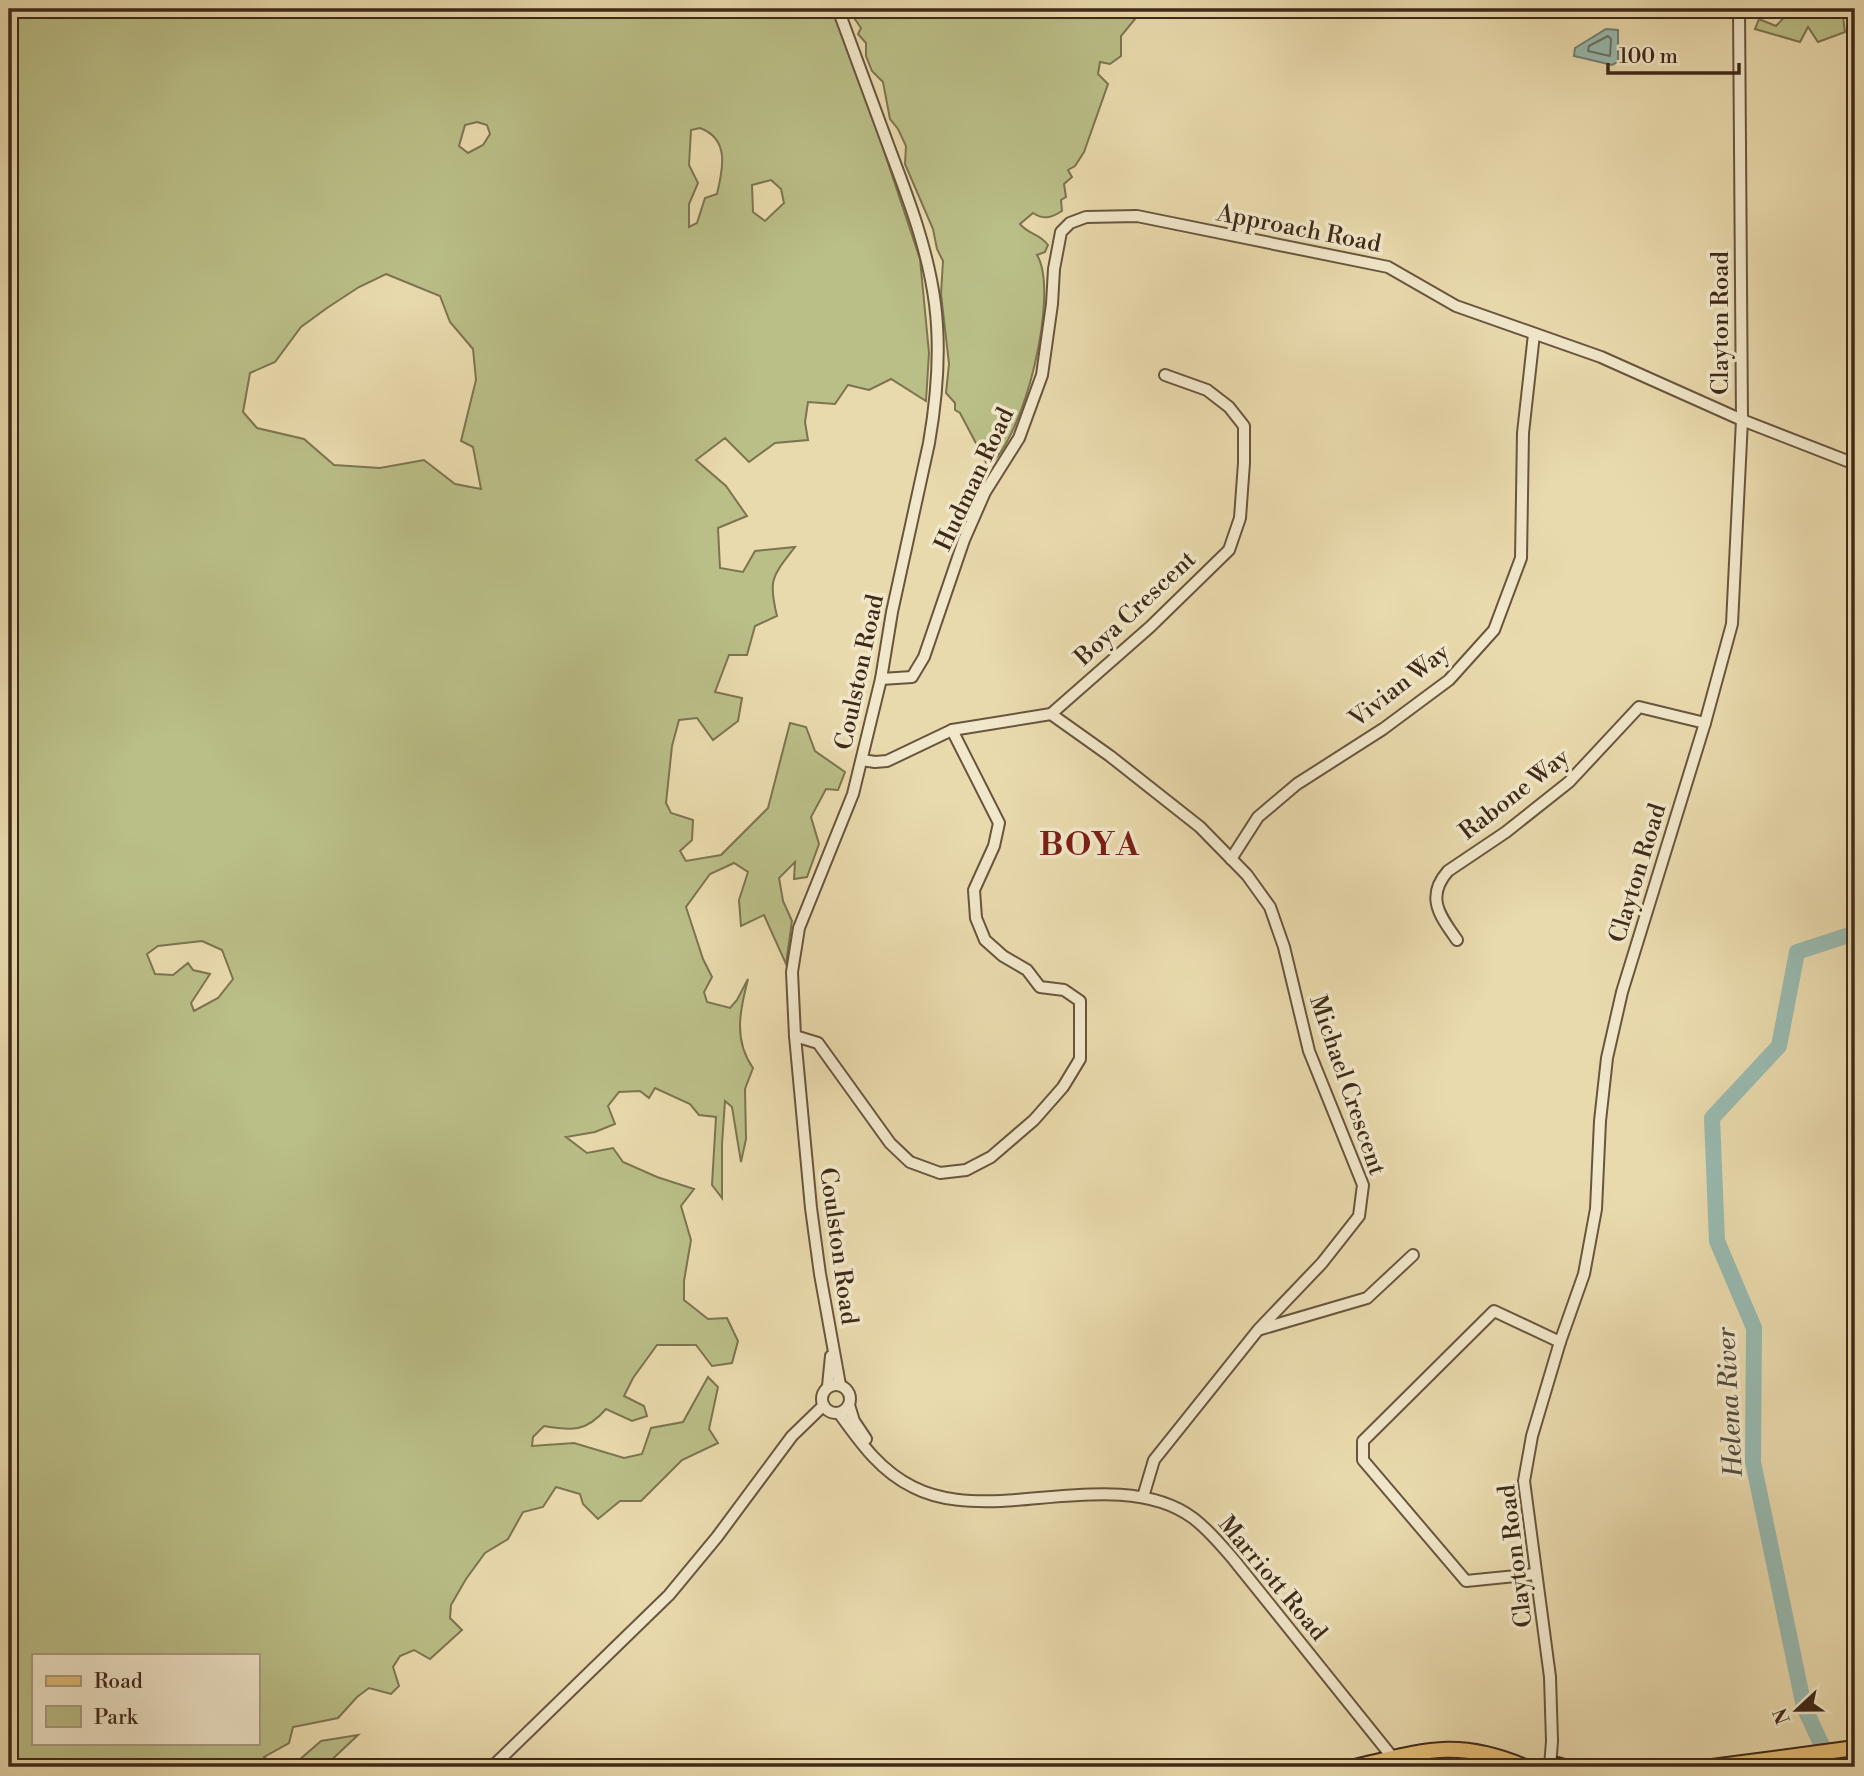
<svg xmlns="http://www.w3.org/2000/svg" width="1864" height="1776" viewBox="0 0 1864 1776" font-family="'Libre Bodoni',serif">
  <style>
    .green { fill: #babe87; stroke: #7c7450; stroke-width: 2; fill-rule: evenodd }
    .water { fill: #98bab0; stroke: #748074; stroke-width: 2 }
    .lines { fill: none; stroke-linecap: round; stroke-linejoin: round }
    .shore { stroke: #6b7264; stroke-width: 2 }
    .river { stroke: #98bab0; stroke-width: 16 }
    .minor-casing { stroke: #69553e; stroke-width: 14 }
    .major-casing { stroke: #3e2919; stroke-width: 18 }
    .minor { stroke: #f1e7ca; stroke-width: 10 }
    .major { stroke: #e4bd76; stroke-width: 14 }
    .labels { text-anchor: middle; stroke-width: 7; stroke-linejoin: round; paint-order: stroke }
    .street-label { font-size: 24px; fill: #3e2919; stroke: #f1e7ca }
    .water-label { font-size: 26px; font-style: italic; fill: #544d3f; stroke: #f1e7ca }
    .district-label { font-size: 32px; font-weight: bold; letter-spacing: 2px; fill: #7a1f14; stroke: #f1e7ca }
  </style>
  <rect width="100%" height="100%" fill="#e9daad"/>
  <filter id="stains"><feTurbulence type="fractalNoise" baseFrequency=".00286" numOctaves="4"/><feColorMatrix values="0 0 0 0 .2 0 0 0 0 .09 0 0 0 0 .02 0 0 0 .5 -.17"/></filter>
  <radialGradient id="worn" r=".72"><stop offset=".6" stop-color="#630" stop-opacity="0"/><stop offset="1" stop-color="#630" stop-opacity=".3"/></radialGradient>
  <!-- green -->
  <g class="green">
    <path d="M9 9H832L867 100 920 259 929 353 926 401 891 379 869 390 848 385 835 404 808 402 805 422 808 440 775 443 749 462 725 438 696 460 726 486 747 516 718 528 720 568 743 572 755 551 795 547C772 577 768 579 777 616L755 626 747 655H729L715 692 742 698 738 721 713 740 697 718 679 720 672 746 666 803 671 813 693 820 692 840 680 851 686 861 721 855 768 808 790 723 806 727 815 751 845 772 838 790 826 789 811 817 819 844 807 877 794 879 795 862 779 878 783 901 792 921 786 964 764 915 741 926 739 900 748 872 734 863 710 874 686 907 703 959 712 977 704 992 707 1002 730 1008 737 1000 748 979C740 1010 733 1040 753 1068L745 1089 746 1139 741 1162 732 1107 725 1101 722 1144V1198L712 1185 716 1117 699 1115 690 1104 655 1088 649 1098 640 1091 619 1092 608 1106 615 1124 595 1132 566 1137 587 1153 613 1148 623 1162 657 1177 694 1189 681 1206 691 1240 684 1281V1300L708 1319 727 1318 738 1341 732 1363 712 1366 696 1345H657L633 1378 624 1396 644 1406 647 1416 632 1421 606 1409C586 1432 572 1431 544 1426L533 1437 532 1446 574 1443 624 1458 642 1454 651 1428 683 1422 708 1377 718 1387 709 1429 718 1443 682 1460 641 1501H620L598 1519 583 1504 580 1494 556 1487 543 1507 523 1512 508 1539 485 1553 466 1579 451 1605 450 1618 462 1630 430 1659 414 1650 400 1656 393 1667 399 1686 391 1694 369 1688 357 1697 338 1718 293 1727 289 1743 264 1757 278 1767H9ZM477 122 487 125 490 134 483 145 468 153 459 146 465 125ZM700 128C730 139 723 169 717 194L705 198 697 223 689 227V204L698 183 689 165 691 130ZM771 180 781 189 784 203 765 221 753 212 752 185ZM386 274 440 296 450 322 473 349 476 380 461 441 473 447 481 489 455 484 424 460 380 468 334 465 304 439 257 428 243 412 250 373 275 362 301 327 327 308 359 287ZM202 941 222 950 233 979 218 998 194 1011 191 1003 210 974 193 970 188 963 173 975 155 974 147 954 158 946ZM33 1655H257V1743H33Z"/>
    <path d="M848 9H1142L1140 13 1121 36V56L1110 64 1100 62 1098 74 1108 84 1084 152 1075 166 1068 170 1072 177 1064 184 1066 197 1061 200 1062 211C1051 218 1044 220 1033 213L1020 224C1029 235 1039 233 1048 245L1045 252 1037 255C1060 293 1024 440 988 466L960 413 955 410V403L946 393 949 364 941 294 943 261 937 249 933 229 905 164 906 146 898 129 890 119 883 82 872 71 866 56V43L858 34 861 28Z"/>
    <path d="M1823 9H1842L1845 32 1818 42 1808 27 1800 42 1755 29 1759 19 1776 26 1789 12 1807 17Z"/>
    <path d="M358 1735 324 1767H291L321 1741Z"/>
  </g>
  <!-- water -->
  <path class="water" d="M1606 29 1618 30V62L1612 65 1574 56 1575 48Z"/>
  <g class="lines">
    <!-- shore -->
    <path class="shore" d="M1608 36 1611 39 1610 56 1588 51 1589 46Z"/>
    <!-- river -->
    <path class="river" d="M1832 1767 1804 1707 1753 1462 1754 1328 1717 1241 1712 1118 1779 1046 1797 952 1855 933"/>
    <defs>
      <g id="minor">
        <path d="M838 9C855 56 873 103 890 150 909 200 928 250 935 304 941 351 937 397 929 443L892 612 881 679 853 794 799 928 792 972 795 1036 811 1208 820 1274 840 1385"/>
        <path d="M881 679 912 677 924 657 964 540 985 492 1019 438 1042 375 1052 304 1054 269 1061 232 1070 223 1086 217 1137 216 1388 267 1456 306 1601 357 1742 420 1855 464"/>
        <path d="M1051 714 1110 756 1200 827 1247 875 1270 907 1284 947 1309 1051 1363 1185 1359 1216 1322 1263 1258 1330 1154 1460 1143 1497"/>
        <path d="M862 760 875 762 887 761 952 730 1051 714 1150 627 1229 550 1240 518 1244 463V426L1229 407 1207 390 1165 375"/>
        <path d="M1231 859 1258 817 1297 784 1383 729 1449 680 1494 630 1521 558 1523 433 1534 334"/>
        <path d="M1457 940C1440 916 1425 897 1448 871L1506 832 1569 782 1639 707 1705 723"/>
        <path d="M795 1036 818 1043 890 1143 910 1162 940 1173 966 1170 991 1157 1034 1120 1063 1087 1080 1059V1001L1064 990 1040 987 1027 970 1003 956 985 940 976 918 974 890 994 846 999 823 952 730"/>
        <path d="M1261 1329 1367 1298 1413 1255"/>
        <circle cx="836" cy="1399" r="14"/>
        <path d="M828 1386 831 1356"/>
        <path d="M849 1405 854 1421 866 1439"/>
        <path d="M839 1413C860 1442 880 1471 913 1487 940 1501 972 1502 1001 1501 1061 1498 1142 1480 1193 1518 1209 1530 1221 1545 1234 1560L1393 1758"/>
        <path d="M1535 1574 1466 1581 1363 1460V1441L1494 1311 1560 1342"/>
        <path d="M492 1767 669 1595 717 1537 792 1436 823 1406"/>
        <path d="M1550 1767 1552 1741 1550 1677 1524 1481 1532 1436 1560 1342 1584 1274 1596 1209 1600 1121 1607 1058 1622 992 1705 723 1732 624 1742 420 1739 9"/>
      </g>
      <g id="major">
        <path d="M1355 1767C1423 1751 1457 1738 1525 1767"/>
        <path d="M1551 1767 1557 1765 1564 1767"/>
        <path d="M1712 1767 1855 1748"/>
      </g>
    </defs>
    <!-- minor casing -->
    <use href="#minor" class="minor-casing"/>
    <!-- major casing -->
    <use href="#major" class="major-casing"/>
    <!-- minor -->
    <use href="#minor" class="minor"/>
    <!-- major -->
    <use href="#major" class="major"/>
  </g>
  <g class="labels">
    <!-- street labels -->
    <g class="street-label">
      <text transform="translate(1299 228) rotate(11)" y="8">Approach Road</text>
      <text transform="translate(1720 323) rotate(-90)" y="8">Clayton Road</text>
      <text transform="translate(974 479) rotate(-65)" y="8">Hudman Road</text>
      <text transform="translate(1135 608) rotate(-43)" y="8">Boya Crescent</text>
      <text transform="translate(859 672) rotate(-78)" y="8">Coulston Road</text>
      <text transform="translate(1399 685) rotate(-38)" y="8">Vivian Way</text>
      <text transform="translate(1514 794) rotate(-38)" y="8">Rabone Way</text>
      <text transform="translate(1637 873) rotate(-73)" y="8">Clayton Road</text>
      <text transform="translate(1348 1085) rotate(71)" y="8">Michael Crescent</text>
      <text transform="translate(839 1246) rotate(82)" y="8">Coulston Road</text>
      <text transform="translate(1515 1556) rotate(-97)" y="8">Clayton Road</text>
      <text transform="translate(1273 1578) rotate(50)" y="8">Marriott Road</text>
    </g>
    <!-- water labels -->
    <g class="water-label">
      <text transform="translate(1729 1402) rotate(-93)" y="9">Helena River</text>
    </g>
    <!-- district labels -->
    <g class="district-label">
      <text x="1090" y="855">BOYA</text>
    </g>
  </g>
  <!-- margin -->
  <rect width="1864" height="1776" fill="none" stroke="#e9daad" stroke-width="35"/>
  <rect x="10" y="10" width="1843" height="1755" fill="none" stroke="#3e2919" stroke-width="3.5"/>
  <rect x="18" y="18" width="1829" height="1741" fill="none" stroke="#3e2919" stroke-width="2"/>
  <!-- legend -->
  <rect x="32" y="1654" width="228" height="91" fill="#f1e7ca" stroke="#a99b83" stroke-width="2"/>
  <rect x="46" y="1676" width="35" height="10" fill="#e4bd76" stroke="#a99b83" stroke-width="2"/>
  <text x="94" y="1688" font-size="21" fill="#3e2919">Road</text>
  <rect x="46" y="1706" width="35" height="21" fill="#babe87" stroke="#a99b83" stroke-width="2"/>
  <text x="94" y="1724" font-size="21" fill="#3e2919">Park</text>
  <!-- north arrow -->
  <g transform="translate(1797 1710) rotate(248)" stroke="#f1e7ca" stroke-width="5" paint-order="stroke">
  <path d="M0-5L12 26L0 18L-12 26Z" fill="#3e2919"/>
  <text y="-10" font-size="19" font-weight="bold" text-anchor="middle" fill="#3e2919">N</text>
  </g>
  <!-- scale -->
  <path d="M1608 63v10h131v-10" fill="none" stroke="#3e2919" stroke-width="3.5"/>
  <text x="1619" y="63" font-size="21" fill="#3e2919" stroke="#f1e7ca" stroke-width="5" paint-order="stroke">100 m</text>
  <rect width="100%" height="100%" filter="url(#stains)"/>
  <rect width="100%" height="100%" fill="url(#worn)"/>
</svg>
